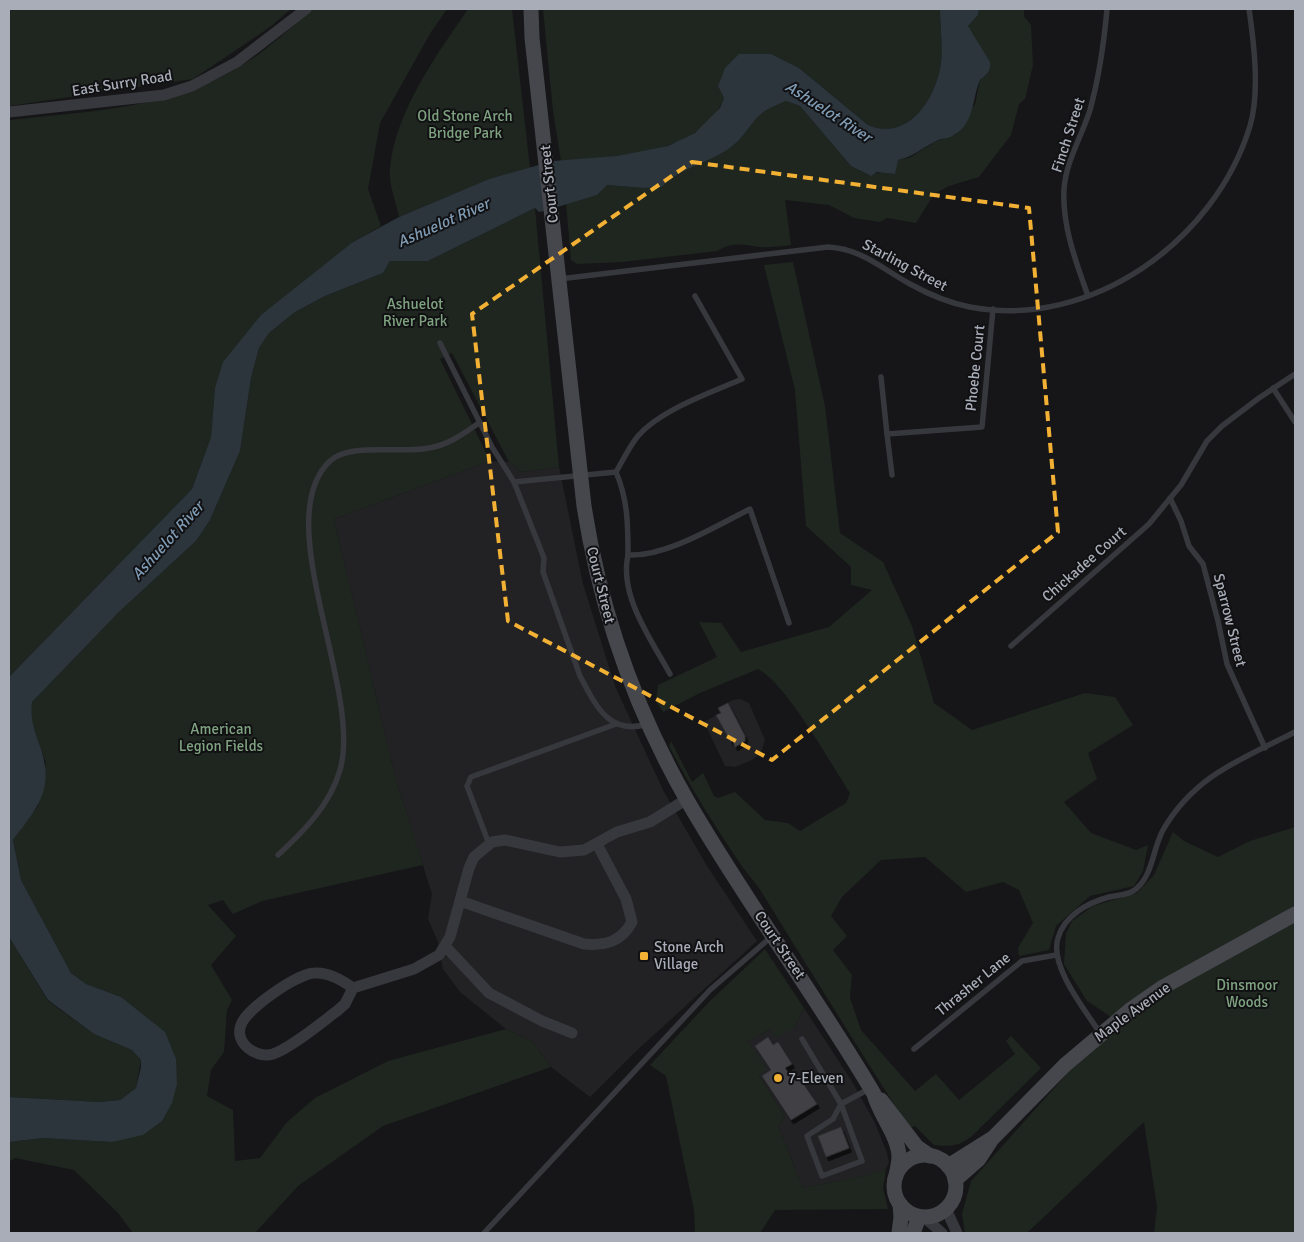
<svg xmlns="http://www.w3.org/2000/svg" width="1304" height="1242" viewBox="0 0 1304 1242" font-family="Signika,sans-serif">
  <style>
    .built { fill: #222225 }
    .green { fill: #1e261f }
    .water { fill: #2c353c }
    .building { fill: #404145; stroke: #303034; filter: url(#shadow) }
    .lines { fill: none; stroke-linecap: round; stroke-linejoin: round }
    .service { stroke: #37383d; stroke-width: 5.5 }
    .minor { stroke: #37383d; stroke-width: 11 }
    .secondary { stroke: #45474d; stroke-width: 15 }
    .marked { fill: none; stroke: #f2b134; stroke-width: 4; stroke-dasharray: 10 6; stroke-linejoin: round }
    .poi-dot { fill: #f2b134; stroke: #111113; stroke-width: 2 }
    .labels { text-anchor: middle; stroke-width: 4; stroke-linejoin: round; paint-order: stroke }
    .street-label { font-size: 15px; fill: #a8adb8; stroke: #111113 }
    .park-label { font-size: 15px; fill: #7fa381; stroke: #111113 }
    .poi-label { font-size: 15px; fill: #a8adb8; stroke: #111113; text-anchor: start }
    .water-label { font-size: 16px; font-style: italic; fill: #7f9bb3; stroke: #111113 }
  </style>
  <defs>
    <filter id="shadow"><feDropShadow dx="2.5" dy="4" stdDeviation="0" flood-color="#0009"/></filter>
  </defs>
  <rect width="100%" height="100%" fill="#161618"/>
  <!-- built -->
  <g class="built">
    <path d="M490 461 509 462 522 472 559 467 583 584 615 686 663 790 707 866 757 941 634 1053 590 1097 551 1067 532 1041 506 1029 460 992 443 969 438 942 428 919 432 894 396 780 334 519Z"/>
    <path d="M740 699 749 703 765 740 761 753 752 760 735 767 725 766 704 722 720 713 718 708 733 700Z"/>
    <path d="M804 1008 853 1083 875 1123 887 1153 889 1162 886 1169 869 1175 803 1188 778 1125 785 1118 759 1075 748 1041 771 1029H793Z"/>
  </g>
  <!-- green -->
  <g class="green">
    <path d="M9 9H291L270 27 193 79 9 106Z"/>
    <path d="M312 9H447L431 32 380 123 368 189 381 226 353 242 215 388 211 437 192 489 9 677V120C92 111 175 109 247 62 271 47 291 27 312 9Z"/>
    <path d="M468 9H512L530 168 489 179 399 217C396 202 388 182 390 168 396 110 436 56 468 9Z"/>
    <path d="M543 9H940C940 26 943 46 941 63 936 99 908 142 868 125L799 68 771 54 726 68 718 86 724 98C702 156 613 157 561 161L553 111Z"/>
    <path d="M979 9H1024V16L1031 25 1033 65 1025 99 1019 104 1011 135 979 177 949 186 934 194 916 223 887 218 880 222 854 218 829 205 785 200 791 245C781 246 769 248 759 247 742 244 732 242 717 251L622 262 577 264 571 260 566 203 597 195 607 185 644 188 662 187C683 165 714 163 736 143 746 134 753 119 765 111 771 107 779 104 786 101L800 106 851 166 868 175 882 172 893 174 898 160 909 158 936 141 955 135 975 104 980 80 988 73 968 26 978 15Z"/>
    <path d="M535 208 559 467 522 472 509 462 452 353 440 359 490 461 334 519 396 780 423 865 262 901 233 914 223 900 208 905 236 936 211 965 232 1000 227 1010 224 1052 211 1070 207 1096 233 1110 235 1161 260 1158 287 1122 315 1098 388 1061 506 1029 532 1041 551 1067 383 1126 298 1186 255 1233H133L118 1213 74 1170 15 1158 9 1162V1142L43 1138 112 1142 162 1120 121 997 86 984 71 973 21 880 13 840 38 806 46 763 30 718 32 702 120 611 196 541 210 520 240 451 251 378 259 348 269 333 295 312 325 296 383 273 390 261H428Z"/>
    <path d="M793 262 825 406 840 533 883 562 912 626 934 703 972 730 1085 693 1115 697 1133 725 1088 753 1097 779 1064 802 1091 833 1136 850 1148 845 1143 871 1134 886 1090 896 1056 926 1049 950 1019 956 1018 948 1033 923 1019 890 1003 882 966 892 925 857 881 860 842 897 831 916 847 936 833 950 852 975 850 998 861 1030 915 1091 936 1074 959 1100 1015 1054 1006 1041 1011 1036 1041 1068 972 1136C960 1146 950 1147 934 1145L915 1126 909 1128C860 1051 812 974 764 896 757 883 745 872 737 859 712 822 689 785 669 746L671 741 692 782 703 773 714 796 718 798 735 792 765 820 788 823 800 831 846 803 850 793C830 763 787 684 758 669L700 693 663 712 656 701 658 685 717 657 699 622 721 623 741 652 829 627 872 590 851 585V567L806 526 795 390 764 265Z"/>
    <path d="M1295 827V1233H1154L1157 1207 1144 1122 1027 1233H965L962 1214 971 1181 1082 1057 1122 1024 1087 1001 1064 964 1066 934 1072 921 1093 906 1137 893 1154 875 1173 832 1184 841 1218 857 1250 841Z"/>
    <path d="M9 937 48 1001 94 1034 132 1050 141 1060 136 1088 120 1100 100 1102 9 1097Z"/>
    <path d="M765 949 804 1008 793 1029 776 1037 771 1029 748 1041 767 1070 759 1075 785 1118 778 1125 803 1188 868 1175 886 1169 883 1188 888 1209 775 1210 760 1233H695L694 1210 666 1076 650 1065 710 1001Z"/>
  </g>
  <!-- water -->
  <path class="water" d="M940 9H979L978 15 968 26 990 62C991 71 987 75 980 80 972 98 975 123 954 135 949 139 941 138 936 141 922 148 913 157 898 160L895 174 877 172 871 176 851 166 800 106 786 101C779 104 771 107 765 111 753 119 746 134 736 143 714 163 683 165 662 187L644 188 607 185 597 195 544 211 539 212 535 208 428 261H390L383 273 325 296 295 312 269 333 259 348 251 378 240 451 210 520 196 541 120 611 32 702C30 720 34 729 40 746 55 789 38 807 13 840L21 880 71 973 86 984 121 997 165 1032 176 1059 177 1084 172 1103 162 1121 143 1135 112 1142 43 1138 9 1142V1097L100 1102 120 1100 136 1088 141 1067V1060L132 1050 94 1034 48 1000 9 937V677L192 489 211 437 215 388 223 362 261 315 353 242 399 217 489 179 553 161 617 156 668 146 695 133 720 108 724 98 718 86 725 68 739 54H771L799 68 868 125C908 142 936 99 941 63 943 46 940 26 940 9Z"/>
  <!-- building -->
  <g class="building">
    <path d="M728 703 745 736V741L735 747 733 741 731 742 716 715 721 713 718 708Z"/>
    <path d="M768 1037 773 1045 778 1042 792 1064 785 1068 793 1080 798 1076 817 1104 791 1120 762 1076 771 1070 755 1046Z"/>
    <path d="M841 1127 849 1148 826 1157 818 1136Z"/>
  </g>
  <g class="lines">
    <!-- service -->
    <g class="service">
      <path d="M559 279 828 247C862 249 881 268 910 284 928 294 949 303 970 307 1091 330 1215 241 1250 126 1260 92 1254 43 1249 9"/>
      <path d="M695 296 742 379C710 393 660 410 638 436 629 447 623 460 616 472 628 500 628 526 628 555 666 557 716 526 750 509L789 623"/>
      <path d="M1088 296C1076 262 1062 226 1064 189 1066 161 1082 136 1090 110 1099 77 1104 43 1107 9"/>
      <path d="M440 343 492 447 514 482 544 558 543 572 580 676C596 706 609 736 648 724"/>
      <path d="M881 377 887 434 982 427 993 309"/>
      <path d="M1273 388 1295 422"/>
      <path d="M887 434 892 475"/>
      <path d="M514 482 616 472"/>
      <path d="M1170 498 1181 521 1189 546 1203 564 1218 621 1227 664 1265 748"/>
      <path d="M628 555C619 596 651 639 670 674"/>
      <path d="M1011 646 1149 524 1181 485 1207 441 1222 426 1259 398 1295 374"/>
      <path d="M489 844 467 786 471 777 616 724"/>
      <path d="M278 855C304 831 330 805 340 770 363 690 268 519 330 461 350 442 402 454 429 448 449 445 464 433 479 423"/>
      <path d="M1100 1033C1085 1010 1049 966 1058 938 1064 916 1087 903 1109 897 1117 895 1131 895 1137 888 1153 874 1153 848 1163 830 1195 775 1242 759 1295 732"/>
      <path d="M802 1039 841 1104 869 1089"/>
      <path d="M914 1049 1022 961 1056 955"/>
      <path d="M841 1104 862 1161 822 1176 807 1136 833 1119Z"/>
      <path d="M484 1233 710 990 771 937"/>
    </g>
    <!-- minor -->
    <g class="minor">
      <path d="M9 112 164 95 192 86 237 62 306 9"/>
      <path d="M460 901 584 944C605 946 621 942 632 922L626 899 597 844"/>
      <path d="M446 947 489 993 542 1021 572 1033"/>
      <path d="M353 988C342 980 329 972 315 973 298 973 246 1009 241 1025 234 1043 256 1059 273 1054 291 1048 321 1023 337 1011L345 1004 353 988 414 969 439 955 450 937 469 868 474 857 492 842 505 840 560 852 584 850 617 832 650 822 687 799"/>
      <path d="M946 1209 957 1233"/>
      <path d="M925 1218 942 1233"/>
    </g>
    <!-- secondary -->
    <g class="secondary">
      <path d="M531 9 532 38 584 506C600 609 635 709 687 800 745 901 815 994 874 1094 879 1114 898 1135 899 1156 899 1163 897 1170 896 1176"/>
      <path d="M881 1100 917 1147 930 1156"/>
      <circle cx="925" cy="1186" r="31"/>
      <path d="M948 1166 991 1139"/>
      <path d="M955 1180 979 1159 992 1139 1065 1065 1130 1010 1163 987 1295 914"/>
      <path d="M899 1233 901 1217 900 1204"/>
      <path d="M913 1233 919 1217"/>
    </g>
  </g>
  <!-- marked area -->
  <path class="marked" d="M692 162 1029 208 1058 532 772 760 508 621 472 314Z"/>
  <!-- markers -->
  <g class="poi-dot">
    <rect x="639" y="951" width="10" height="10" rx="2.5"/>
    <circle cx="778" cy="1078" r="5"/>
  </g>
  <g class="labels">
    <!-- street labels -->
    <g class="street-label">
      <text transform="translate(122 83) rotate(-9)" y="5">East Surry Road</text>
      <text transform="translate(1068 135) rotate(-72)" y="5">Finch Street</text>
      <text transform="translate(549 184) rotate(-96)" y="5">Court Street</text>
      <text transform="translate(905 265) rotate(28)" y="5">Starling Street</text>
      <text transform="translate(975 368) rotate(-84)" y="5">Phoebe Court</text>
      <text transform="translate(1084 564) rotate(-41)" y="5">Chickadee Court</text>
      <text transform="translate(601 585) rotate(76)" y="5">Court Street</text>
      <text transform="translate(1230 620) rotate(76)" y="5">Sparrow Street</text>
      <text transform="translate(780 945) rotate(56)" y="5">Court Street</text>
      <text transform="translate(973 984) rotate(-39)" y="5">Thrasher Lane</text>
      <text transform="translate(1132 1012) rotate(-36)" y="5">Maple Avenue</text>
    </g>
    <!-- park labels -->
    <g class="park-label">
      <text x="465" y="121">Old Stone Arch<tspan x="465" dy="17">Bridge Park</tspan></text>
      <text x="415" y="309">Ashuelot<tspan x="415" dy="17">River Park</tspan></text>
      <text x="221" y="734">American<tspan x="221" dy="17">Legion Fields</tspan></text>
      <text x="1247" y="990">Dinsmoor<tspan x="1247" dy="17">Woods</tspan></text>
    </g>
    <!-- poi labels -->
    <g class="poi-label">
      <text x="654" y="952">Stone Arch<tspan x="654" dy="17">Village</tspan></text>
      <text x="788" y="1083">7-Eleven</text>
    </g>
    <!-- water labels -->
    <g class="water-label">
      <text transform="translate(829 111) rotate(33)" y="6">Ashuelot River</text>
      <text transform="translate(443 222) rotate(-24)" y="6">Ashuelot River</text>
      <text transform="translate(167 540) rotate(-48)" y="6">Ashuelot River</text>
    </g>
  </g>
  <!-- border -->
  <rect width="1304" height="1242" fill="none" stroke="#a8adb8" stroke-width="20"/>
</svg>
